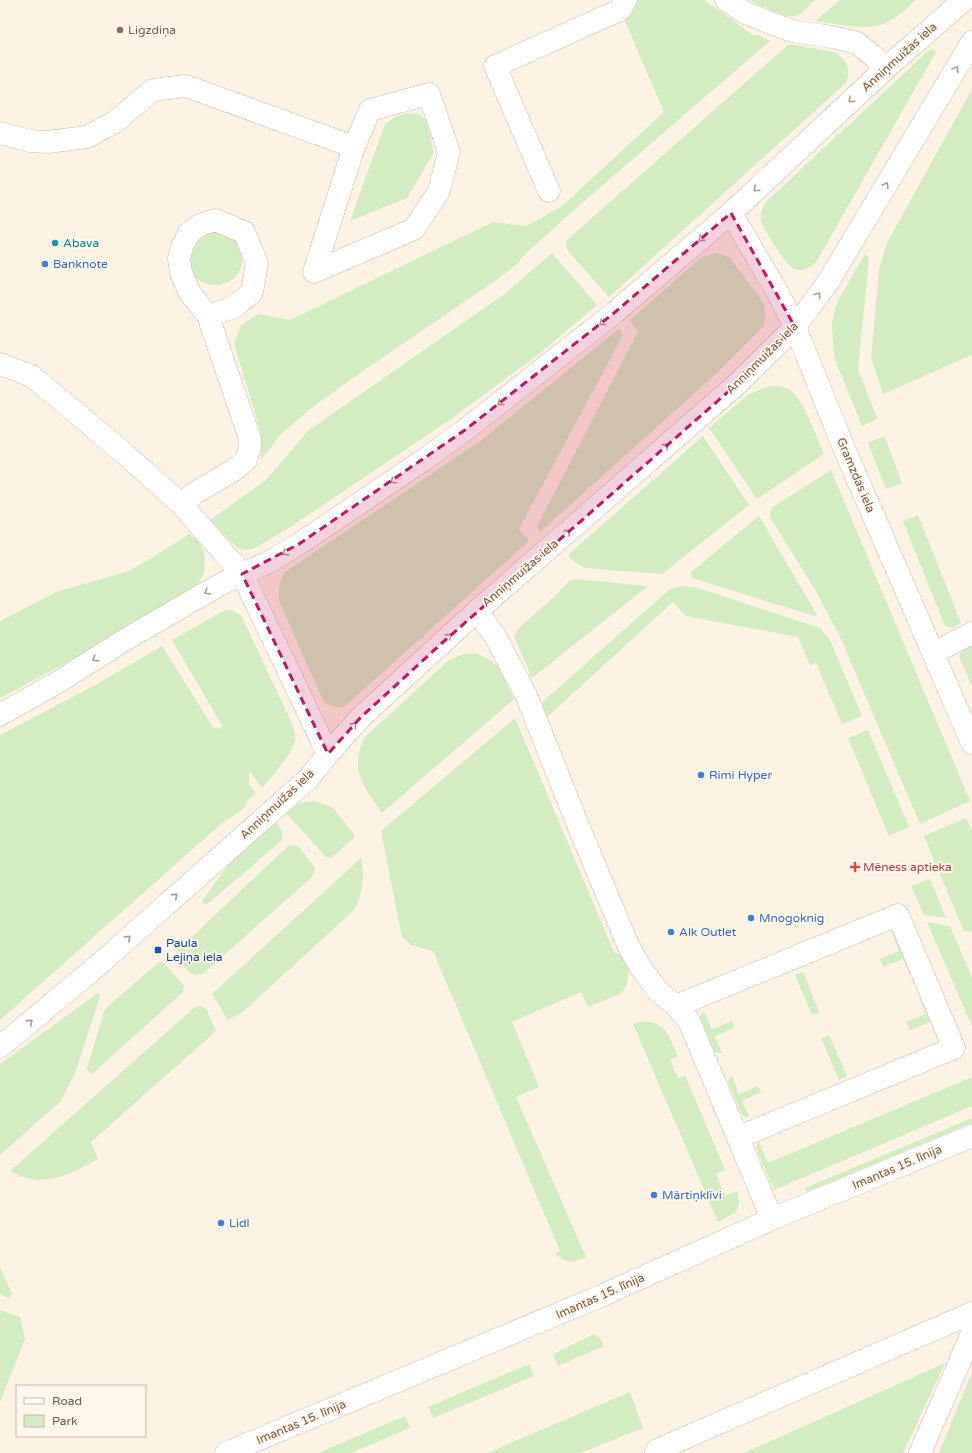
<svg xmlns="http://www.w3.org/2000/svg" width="972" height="1453" viewBox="0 0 972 1453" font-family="'Varela Round',sans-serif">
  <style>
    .green { fill: #d3ecc2 }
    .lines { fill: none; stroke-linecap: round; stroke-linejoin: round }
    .minor-casing { stroke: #d2bdac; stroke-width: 23 }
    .minor { stroke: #fff; stroke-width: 22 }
    .oneway { stroke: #ae9b91 }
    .marked { fill: #c2185b; fill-opacity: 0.2; stroke: #c2185b; stroke-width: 3; stroke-dasharray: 8 5; stroke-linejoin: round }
    .education-dot { fill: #8d6e63; stroke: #fff7ec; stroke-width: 1.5 }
    .culture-dot { fill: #0f9aa8; stroke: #fff7ec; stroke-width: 1.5 }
    .shop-dot { fill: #3f7fe0; stroke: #fff7ec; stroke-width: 1.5 }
    .health-dot { fill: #e0444e; stroke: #fff7ec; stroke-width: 1.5 }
    .transit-dot { fill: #1a4fb4; stroke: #fff7ec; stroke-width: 1.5 }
    .labels { text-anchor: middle; stroke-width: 4; stroke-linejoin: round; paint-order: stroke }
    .education-label { font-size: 12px; fill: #785e54; stroke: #fff7ec; text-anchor: start }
    .street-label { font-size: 12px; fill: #785948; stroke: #fff7ec }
    .culture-label { font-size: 12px; fill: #0d838f; stroke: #fff7ec; text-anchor: start }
    .shop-label { font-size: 12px; fill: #366cbe; stroke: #fff7ec; text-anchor: start }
    .health-label { font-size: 12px; fill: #be3a42; stroke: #fff7ec; text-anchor: start }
    .transit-label { font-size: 12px; fill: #164399; stroke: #fff7ec; text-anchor: start }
  </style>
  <rect width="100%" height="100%" fill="#fdf3e4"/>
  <!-- green -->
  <g class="green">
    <path d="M635 0H704L753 35H758L770 41 575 209 524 255 517 264 495 281 360 373 314 406 281 434 261 460V433L234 343 241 325 258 314 290 320 493 222 525 226 534 222 562 206 664 112 624 19Z"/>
    <path d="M749 0H815C809 5 803 14 796 16 788 20 757 4 749 0Z"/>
    <path d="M840 0H916C906 9 894 21 880 25 859 30 836 24 815 21Z"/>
    <path d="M789 44 834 52C848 59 851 70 846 83L609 297 568 251 566 246 567 240Z"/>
    <path d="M933 49 936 52 815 264C809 268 801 272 794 269 786 265 764 230 761 221 760 214 762 209 765 203L929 50Z"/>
    <path d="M972 89V355L883 394 871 358 879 270 887 243Z"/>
    <path d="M408 113 418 114 426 120 434 152 407 198 350 221 385 124 395 117Z"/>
    <path d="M223 231C228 234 234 238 238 242 241 246 242 252 242 256 245 284 210 295 193 275 191 272 188 267 188 264 187 258 189 251 190 245L204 232Z"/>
    <path d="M552 253 597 305 539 354 451 419 292 526 255 548 247 550 237 548 210 520 266 480 309 430 506 293Z"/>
    <path d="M716 253 729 257 763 302C766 311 766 317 763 327L719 371 540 532 537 526 638 332 630 320 702 257Z"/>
    <path d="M865 254 869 259 858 369 877 419 862 426 834 357 832 324 835 309 840 297Z"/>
    <path d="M619 329 623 335 519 529 529 541 425 634 423 638 420 639 345 706C335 708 329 707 323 700L279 601C278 590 279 582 285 572L479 442Z"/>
    <path d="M769 386C776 386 783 386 790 390 805 401 816 437 824 454L757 499 709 428 749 394Z"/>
    <path d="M703 436 749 505 662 574 585 568 573 561 568 555Z"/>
    <path d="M882 437 885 438 902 483 886 489 868 443Z"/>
    <path d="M831 470 970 801 920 824 841 639 816 591 770 517V511L773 507Z"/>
    <path d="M918 515 961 623 953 628 945 626 903 521Z"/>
    <path d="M759 516 817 615 814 616 692 578 691 572Z"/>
    <path d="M189 534 197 540 203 550 205 558 204 573 196 587 113 638 0 698V621L56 592 129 571 155 556Z"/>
    <path d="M575 579 648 586 532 678 514 636 519 628 555 596 570 580Z"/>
    <path d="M682 586 698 588 820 628 830 640 862 716 842 724 816 663 810 665 798 637 686 616 673 602 546 718 540 704 670 589Z"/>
    <path d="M225 610H231L241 615 289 717C292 725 296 733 295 741 291 756 272 776 262 788L249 770V784L256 793 247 801 246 805 242 810 221 824 0 1020V735L97 684 162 646 214 729 223 727 172 640Z"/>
    <path d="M972 645V687L959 656 962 650Z"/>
    <path d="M476 653 490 660 499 667 514 699 382 813C364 787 348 769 365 737L449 660 464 654Z"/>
    <path d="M515 718 614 952 624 956 629 967 627 984 623 991 620 994 588 1007 581 992 512 1022 539 1087 516 1097 586 1257C572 1263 567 1265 555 1253L560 1251 433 951 411 945 402 937 381 831Z"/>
    <path d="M868 730 909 827 889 836 848 738Z"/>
    <path d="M315 801 332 807 354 834V838L331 858 326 857 284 811 293 804Z"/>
    <path d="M966 818 972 831V932L964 931 924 836Z"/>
    <path d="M273 819C279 826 285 831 281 841L210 902 206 904 202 903V901L236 854Z"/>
    <path d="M292 845 298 846 314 866 315 871 312 877 203 974C189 977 186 968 178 959V950L288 846Z"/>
    <path d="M361 858C365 879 363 890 354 910L244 1011 228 1020 212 994Z"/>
    <path d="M930 879 946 918 924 915 911 886Z"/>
    <path d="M927 922 950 926 972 978V1026Z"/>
    <path d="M892 934H897L913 971 910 974 903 959 883 967 880 959 899 951Z"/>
    <path d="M159 962 164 963 184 986 183 992 92 1074 88 1072 87 1068 105 1009Z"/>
    <path d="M803 972 819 1012 812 1015 795 975Z"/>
    <path d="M98 993 100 997 75 1073 61 1101 0 1155V1064Z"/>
    <path d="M919 997H924L938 1037 937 1038 930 1022 910 1030 906 1022 926 1014Z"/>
    <path d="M201 1006 206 1009 216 1031 91 1142 98 1159C67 1175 45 1190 10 1171L195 1007Z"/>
    <path d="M704 1012 712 1029 732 1021 734 1028 715 1036 722 1053H717L714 1051 701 1019V1015Z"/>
    <path d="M644 1021C668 1024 669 1037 678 1056L670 1060 678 1078 685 1075 725 1170 716 1174 725 1196 737 1191 739 1202 736 1212 718 1222 633 1024Z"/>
    <path d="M829 1035 847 1076 839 1080 821 1038Z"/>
    <path d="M732 1076 739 1094 758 1086 761 1092 742 1101 749 1116 745 1117 742 1115 728 1082 729 1079Z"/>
    <path d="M972 1077V1106L774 1190 756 1148 757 1144 759 1141 768 1163Z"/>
    <path d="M972 1118V1123L807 1192 805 1188Z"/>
    <path d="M0 1267 12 1294 9 1298 0 1294Z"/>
    <path d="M0 1310 20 1317 25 1339 0 1402Z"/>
    <path d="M594 1334 600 1338 604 1346 558 1366 553 1354Z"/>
    <path d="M945 1363 903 1453H744Z"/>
    <path d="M529 1364 534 1376 433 1418 428 1407Z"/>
    <path d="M972 1372V1453H939Z"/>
    <path d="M630 1392 643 1428 580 1453H487Z"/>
    <path d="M405 1416 410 1428 351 1453H318Z"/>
  </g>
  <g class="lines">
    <defs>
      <g id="minor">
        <path d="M726 0 745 13 792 31 832 37 857 43 872 55 885 69"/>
        <path d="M429 94 449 152 439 191 414 229 314 272 354 147 370 110Z"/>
        <path d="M0 133 30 141 48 142 87 137 115 122 153 90 186 86 354 147"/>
        <path d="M549 191 495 66 620 10 626 0"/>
        <path d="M731 213 778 293 795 327 844 448 972 743"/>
        <path d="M0 364 32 376 126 455 181 504 242 574 328 754"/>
        <path d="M181 504 195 493 234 470 246 460 250 447V439L208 316 190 293 181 273 179 258 182 247 189 233 200 225 215 220 244 232 257 263 252 292 234 307 208 316"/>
        <path d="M477 611 495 636 527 697 580 830 628 945 641 968 658 991 676 1006 689 1021 772 1219"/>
        <path d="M933 653 972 633"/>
        <path d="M0 715 58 682 128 638 223 583 269 562 299 544 425 459 465 430 614 313 731 213 885 69 964 0"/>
        <path d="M676 1006 898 915 954 1048 739 1137"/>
        <path d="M0 1047 96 967 308 779 328 754 360 718 477 611 737 384 795 327 828 282 972 42"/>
        <path d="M226 1453 603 1295 772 1219 972 1136"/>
        <path d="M656 1453 657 1450 972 1313"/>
        <path d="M920 1453 972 1333"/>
      </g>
    </defs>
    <!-- minor casing -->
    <use href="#minor" class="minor-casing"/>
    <!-- minor -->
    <use href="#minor" class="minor"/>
  </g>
  <!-- one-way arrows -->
  <defs><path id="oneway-chevron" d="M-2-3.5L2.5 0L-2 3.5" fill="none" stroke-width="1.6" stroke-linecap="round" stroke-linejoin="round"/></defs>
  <g class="oneway">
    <use href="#oneway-chevron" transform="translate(956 69) rotate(-59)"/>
    <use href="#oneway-chevron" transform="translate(851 100) rotate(137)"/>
    <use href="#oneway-chevron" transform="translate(886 185) rotate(-59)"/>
    <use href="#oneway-chevron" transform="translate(756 189) rotate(137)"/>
    <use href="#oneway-chevron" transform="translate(701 239) rotate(139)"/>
    <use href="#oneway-chevron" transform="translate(818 295) rotate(-54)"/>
    <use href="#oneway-chevron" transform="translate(602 323) rotate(142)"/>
    <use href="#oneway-chevron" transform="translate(500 403) rotate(142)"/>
    <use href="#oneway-chevron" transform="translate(666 446) rotate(-41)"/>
    <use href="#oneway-chevron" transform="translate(393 481) rotate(146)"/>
    <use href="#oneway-chevron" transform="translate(568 532) rotate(-41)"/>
    <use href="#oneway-chevron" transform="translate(285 553) rotate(150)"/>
    <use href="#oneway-chevron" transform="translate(207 592) rotate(150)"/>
    <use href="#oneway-chevron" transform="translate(449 636) rotate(-42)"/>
    <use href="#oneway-chevron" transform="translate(95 659) rotate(148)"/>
    <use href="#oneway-chevron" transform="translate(354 725) rotate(-47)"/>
    <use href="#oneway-chevron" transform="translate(175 896) rotate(-41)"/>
    <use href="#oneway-chevron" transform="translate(128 938) rotate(-42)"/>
    <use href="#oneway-chevron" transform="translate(30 1022) rotate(-40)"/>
  </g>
  <!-- marked area -->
  <path class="marked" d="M731 213 795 327 737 384 442 643 360 718 328 754 242 574 299 544 465 430 614 313Z"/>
  <!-- markers -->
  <circle class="education-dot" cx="120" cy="30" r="4"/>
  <circle class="culture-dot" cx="55" cy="243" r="4"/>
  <g class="shop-dot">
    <circle cx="45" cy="264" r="4"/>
    <circle cx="701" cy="775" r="4"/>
    <circle cx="751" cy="918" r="4"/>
    <circle cx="671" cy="932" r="4"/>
    <circle cx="654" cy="1195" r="4"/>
    <circle cx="221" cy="1223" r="4"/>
  </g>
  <path class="health-dot" d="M853 861h4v4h4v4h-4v4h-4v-4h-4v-4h4z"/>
  <rect class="transit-dot" x="154" y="946" width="8" height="8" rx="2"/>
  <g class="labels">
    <!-- education labels -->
    <g class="education-label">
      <text x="128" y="34">Ligzdiņa</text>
    </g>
    <!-- street labels -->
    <g class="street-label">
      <text transform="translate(899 57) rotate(-42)" y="4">Anniņmuižas iela</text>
      <text transform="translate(762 358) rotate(-45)" y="4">Anniņmuižas iela</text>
      <text transform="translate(856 475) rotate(67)" y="4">Gramzdas iela</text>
      <text transform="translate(520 573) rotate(-41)" y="4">Anniņmuižas iela</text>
      <text transform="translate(277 804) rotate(-43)" y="4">Anniņmuižas iela</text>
      <text transform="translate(897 1167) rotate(-23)" y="4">Imantas 15. līnija</text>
      <text transform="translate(600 1296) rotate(-24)" y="4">Imantas 15. līnija</text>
      <text transform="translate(301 1422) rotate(-23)" y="4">Imantas 15. līnija</text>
    </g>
    <!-- culture labels -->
    <g class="culture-label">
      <text x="63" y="247">Abava</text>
    </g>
    <!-- shop labels -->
    <g class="shop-label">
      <text x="53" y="268">Banknote</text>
      <text x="709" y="779">Rimi Hyper</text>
      <text x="759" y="922">Mnogoknig</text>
      <text x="679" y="936">Alk Outlet</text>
      <text x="662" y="1199">Mārtiņklīvi</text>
      <text x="229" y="1227">Lidl</text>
    </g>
    <!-- health labels -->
    <g class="health-label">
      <text x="863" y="871">Mēness aptieka</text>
    </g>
    <!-- transit labels -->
    <g class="transit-label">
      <text x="166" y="947">Paula<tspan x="166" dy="14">Lejiņa iela</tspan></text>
    </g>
  </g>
  <!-- legend -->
  <rect x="16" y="1385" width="130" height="52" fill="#fff7ec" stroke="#c9b8aa"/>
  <rect x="24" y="1398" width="20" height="6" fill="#ffffff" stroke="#c9b8aa"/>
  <text x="52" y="1405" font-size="12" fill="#785948">Road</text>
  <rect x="24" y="1415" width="20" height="12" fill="#d3ecc2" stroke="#c9b8aa"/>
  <text x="52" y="1425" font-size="12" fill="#785948">Park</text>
</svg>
